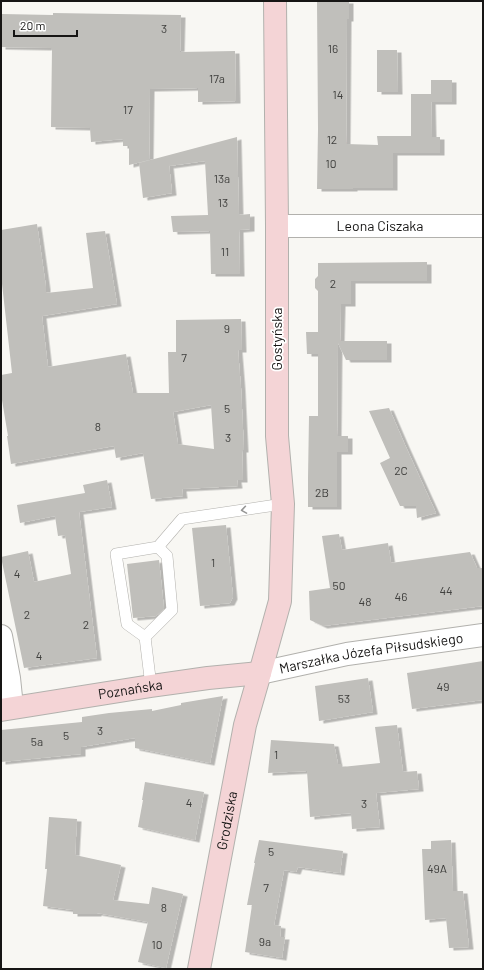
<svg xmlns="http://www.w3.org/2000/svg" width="484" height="970" viewBox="0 0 484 970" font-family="Barlow,sans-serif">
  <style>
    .building { fill: #c0bfbb; fill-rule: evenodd; filter: url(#shadow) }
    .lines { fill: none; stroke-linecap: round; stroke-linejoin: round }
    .lane-casing { stroke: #b2b1ad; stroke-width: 12 }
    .street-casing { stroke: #b2b1ad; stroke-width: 24 }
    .secondary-casing { stroke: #b2b1ad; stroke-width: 24 }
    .lane { stroke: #fff; stroke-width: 11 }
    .street { stroke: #fff; stroke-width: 22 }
    .secondary { stroke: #f4d4d6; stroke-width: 22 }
    .oneway { stroke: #969695 }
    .labels { text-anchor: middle; stroke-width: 3.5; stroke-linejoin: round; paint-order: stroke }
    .number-label { font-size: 12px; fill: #40403e }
    .street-label { font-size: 14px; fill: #161514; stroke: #fff }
  </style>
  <defs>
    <filter id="shadow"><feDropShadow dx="4.5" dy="2.5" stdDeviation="0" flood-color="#0004"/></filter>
  </defs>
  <rect width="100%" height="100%" fill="#f8f7f3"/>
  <!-- building -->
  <g class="building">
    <path d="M317 1H349V19H347L346 144 378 145 377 136H411V94H431L432 137H440V153H393V188H353V189H317L318 129Z"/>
    <path d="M53 13 181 15 180 52 235 51 236 101 198 102V88L150 89 149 160 129 165V146H123V139L91 142 90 128 51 127 52 48 1 47 2 14 53 15Z"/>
    <path d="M377 50H397L398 92H377Z"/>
    <rect x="431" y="80" width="21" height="22"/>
    <path d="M237 137 239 215 250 214V229L239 230 240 274H211L210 231 173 232 171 216 208 215 205 161 169 166V164L172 193 143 198 139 163Z"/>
    <path d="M37 224 46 287V293L93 288 86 233 105 231 117 304 42 316 48 367 126 354 133 393H169L168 352H176V320L241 319 242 350H238L241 388 244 450H242L243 480H237L238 486 182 489 183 496 151 499 143 453 116 458 114 446 11 464 7 436H8L1 394V375L12 373 1 275V230ZM211 405 214 449 178 444 173 412Z"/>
    <path d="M427 262V281H351V304H341L340 341H387V360H346L338 343 337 436H348V452H337V507H308V478L309 416H318V354H307L306 332H318V291L315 288V279L318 276V263Z"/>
    <path d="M389 408 405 445 436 513 417 518 416 506H400L380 463 390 458 369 411Z"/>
    <path d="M107 480 112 507 79 512 97 658 24 668 1 557 28 551 34 582 71 574 65 535 58 536 55 516 20 523 17 505 85 493 83 485Z"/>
    <path d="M226 525 233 597 230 603 200 606 192 528Z"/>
    <path d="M339 534 342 550 388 543 391 563 470 552 477 568H483V606L323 626 310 620 309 591 330 588 322 536Z"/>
    <path d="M159 560 164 609 156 616 133 618 127 564Z"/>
    <path d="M483 661V700L412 709 407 673Z"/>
    <path d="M368 678 373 712 319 721 315 686Z"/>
    <path d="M223 696 210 763 135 748V738L81 747V754L1 762V730L82 722V717L109 713 152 709V711L181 705V703Z"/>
    <path d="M397 725 403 772 417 771 419 789 376 793 380 827 352 829 351 813 310 817 307 771 268 773 271 740 334 744 338 764H342V767L380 763 375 727Z"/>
    <path d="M145 782 204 792 195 840 138 827 143 800H142Z"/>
    <path d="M49 817 77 819 75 855 121 865 113 900 149 904 152 887 183 894 166 968 138 962 148 922 97 913V914H73V910L43 906 47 869H45Z"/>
    <path d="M259 840 343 851 340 873 298 867 296 872 284 870 274 925 281 926 280 937H285L282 958 245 952 252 905H247L255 863H254Z"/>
    <path d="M451 840 453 891H463L469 947 449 948 446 918 425 920 422 849H431V841Z"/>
  </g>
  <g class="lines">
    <defs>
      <g id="lane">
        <path d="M145 637 172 610 167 556 158 547"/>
        <path d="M151 686 145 637 127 624 116 554 158 547 182 519 283 504"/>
      </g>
      <g id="street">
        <path id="s1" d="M277 226H483"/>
        <path d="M1 636 9 678 12 707"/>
        <path id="s2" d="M260 673 347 654 483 635"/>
      </g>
      <g id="secondary">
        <path id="s3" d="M1 710 151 686 208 678 260 673"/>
        <path id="s4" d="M199 969 245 725 260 673 280 601 283 504 277 436V226L275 1"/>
      </g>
    </defs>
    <!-- lane casing -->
    <use href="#lane" class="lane-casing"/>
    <!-- street casing -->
    <use href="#street" class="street-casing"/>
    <!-- secondary casing -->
    <use href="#secondary" class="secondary-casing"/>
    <!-- lane -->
    <use href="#lane" class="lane"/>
    <!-- street -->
    <use href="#street" class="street"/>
    <!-- secondary -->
    <use href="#secondary" class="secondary"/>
  </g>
  <!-- one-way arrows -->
  <defs><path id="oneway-chevron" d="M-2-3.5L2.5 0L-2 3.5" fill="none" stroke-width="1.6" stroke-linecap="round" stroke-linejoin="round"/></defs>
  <use class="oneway" href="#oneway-chevron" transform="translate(244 510) rotate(171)"/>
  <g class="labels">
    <!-- number labels -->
    <g class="number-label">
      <text x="164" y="33">3</text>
      <text x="333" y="53">16</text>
      <text x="217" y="83">17a</text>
      <text x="338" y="99">14</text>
      <text x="128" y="114">17</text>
      <text x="332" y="144">12</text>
      <text x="331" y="168">10</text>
      <text x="222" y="183">13a</text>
      <text x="223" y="207">13</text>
      <text x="225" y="256">11</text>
      <text x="333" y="288">2</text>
      <text x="227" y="333">9</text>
      <text x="184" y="362">7</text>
      <text x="227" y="413">5</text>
      <text x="98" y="431">8</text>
      <text x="228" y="442">3</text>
      <text x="401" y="475">2C</text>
      <text x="322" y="497">2B</text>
      <text x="213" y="567">1</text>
      <text x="17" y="578">4</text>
      <text x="339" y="590">50</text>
      <text x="446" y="595">44</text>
      <text x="401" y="601">46</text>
      <text x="365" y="606">48</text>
      <text x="27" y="619">2</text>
      <text x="86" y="629">2</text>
      <text x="39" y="660">4</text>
      <text x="443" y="691">49</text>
      <text x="344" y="703">53</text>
      <text x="100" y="735">3</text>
      <text x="66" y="740">5</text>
      <text x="37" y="746">5a</text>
      <text x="276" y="759">1</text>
      <text x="189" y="807">4</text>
      <text x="364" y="808">3</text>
      <text x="271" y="856">5</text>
      <text x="437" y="873">49A</text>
      <text x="266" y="892">7</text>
      <text x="164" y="912">8</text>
      <text x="265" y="946">9a</text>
      <text x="157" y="949">10</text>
    </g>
    <!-- street labels -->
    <g class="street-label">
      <text dy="5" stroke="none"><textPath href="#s1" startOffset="103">Leona Ciszaka</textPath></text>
      <text transform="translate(277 339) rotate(-90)" y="5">Gostyńska</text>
      <text dy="5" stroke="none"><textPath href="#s2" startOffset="113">Marszałka Józefa Piłsudskiego</textPath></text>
      <text dy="5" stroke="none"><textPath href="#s3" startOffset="131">Poznańska</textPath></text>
      <text dy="5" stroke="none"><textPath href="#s4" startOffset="151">Grodziska</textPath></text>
    </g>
  </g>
  <!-- border -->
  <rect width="484" height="970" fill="none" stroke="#161514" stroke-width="4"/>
  <!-- scale -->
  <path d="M14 30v6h63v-6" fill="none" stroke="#161514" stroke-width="2"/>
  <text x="20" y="30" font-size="12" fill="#161514" stroke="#ffffff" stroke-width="3" paint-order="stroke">20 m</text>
</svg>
